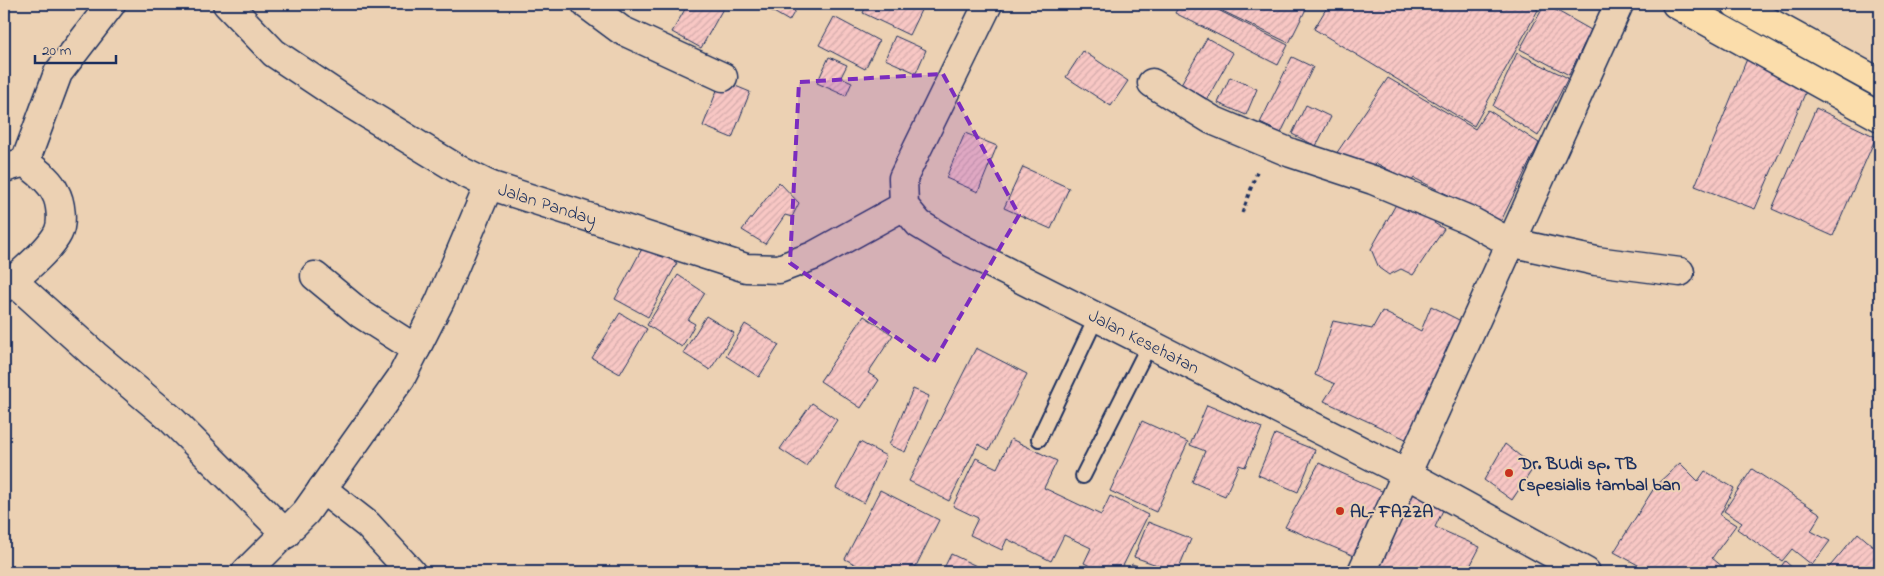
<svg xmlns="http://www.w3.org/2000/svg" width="1884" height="576" viewBox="0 0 1884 576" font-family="'Indie Flower',sans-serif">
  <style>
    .building { fill: url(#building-hatch); stroke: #1b2f5e }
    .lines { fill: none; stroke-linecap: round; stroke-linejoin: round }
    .service-casing { stroke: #1b2f5e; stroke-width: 18 }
    .minor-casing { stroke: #1b2f5e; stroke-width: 31 }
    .primary-casing { stroke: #1b2f5e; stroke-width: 31 }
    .path { stroke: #1b2f5e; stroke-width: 3; stroke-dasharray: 4 4; stroke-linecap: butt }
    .service { stroke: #ecd1b3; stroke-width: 14 }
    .minor { stroke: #ecd1b3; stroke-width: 28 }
    .primary { stroke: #fbddab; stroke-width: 28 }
    .marked { fill: #7b2cbf; fill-opacity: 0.2; stroke: #7b2cbf; stroke-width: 4; stroke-dasharray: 10 6; stroke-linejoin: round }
    .poi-dot { fill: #c8321e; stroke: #ecd1b3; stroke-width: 2 }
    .labels { text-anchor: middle; stroke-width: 4; stroke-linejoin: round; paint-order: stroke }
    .street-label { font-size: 18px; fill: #1b2f5e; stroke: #ecd1b3 }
    .poi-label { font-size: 18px; font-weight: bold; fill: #1b2f5e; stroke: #ecd1b3; text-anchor: start }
  </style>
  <defs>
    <pattern id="building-hatch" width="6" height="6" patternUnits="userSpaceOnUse" patternTransform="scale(1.25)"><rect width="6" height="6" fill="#f8c7c4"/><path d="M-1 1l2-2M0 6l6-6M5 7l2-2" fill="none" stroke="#d4abab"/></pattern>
  </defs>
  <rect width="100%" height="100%" fill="#ecd1b3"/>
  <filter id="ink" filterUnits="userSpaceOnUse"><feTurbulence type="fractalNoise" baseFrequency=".02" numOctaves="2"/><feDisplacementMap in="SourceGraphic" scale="10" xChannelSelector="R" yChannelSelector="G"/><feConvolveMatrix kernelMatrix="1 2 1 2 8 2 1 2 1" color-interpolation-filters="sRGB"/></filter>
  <g filter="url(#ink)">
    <!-- building -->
    <g class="building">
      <path d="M688 4 725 5 701 48 672 32Z"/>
      <path d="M760 4H799L789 21Z"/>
      <path d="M867 4H924L909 35 863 13Z"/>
      <path d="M1180 4H1206L1288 45 1278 65 1175 13Z"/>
      <path d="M1208 4H1300L1307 7 1289 43Z"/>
      <path d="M1329 4H1528L1538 10 1474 126 1314 29Z"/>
      <path d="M1545 4 1591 30 1569 75 1520 49Z"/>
      <path d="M834 17 879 41 865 69 819 45Z"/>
      <path d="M895 36 926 50 916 73 885 59Z"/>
      <path d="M1207 38 1233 53 1207 99 1181 84Z"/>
      <path d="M1083 51 1128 81 1111 106 1066 77Z"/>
      <path d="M1517 53 1568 78 1538 136 1493 106Z"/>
      <path d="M1749 54 1807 89 1755 209 1695 186Z"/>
      <path d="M829 57 847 65 841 77 852 82 846 96 817 83Z"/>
      <path d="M1292 57 1313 67 1281 133 1260 123Z"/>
      <path d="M1230 77 1257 89 1246 115 1218 103Z"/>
      <path d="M1388 78 1475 129 1488 110 1539 143 1501 221 1414 178 1411 182 1376 163 1372 173 1336 154Z"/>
      <path d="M721 80 750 92 732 138 703 126Z"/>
      <path d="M1306 105 1331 117 1316 146 1292 134Z"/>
      <path d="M1816 108 1876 137 1833 236 1772 209Z"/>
      <path d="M965 133 997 146 978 192 946 178Z"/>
      <path d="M1023 167 1069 188 1051 229 1004 208Z"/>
      <path d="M779 182 799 203 792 217 785 215 765 244 742 230Z"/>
      <path d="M1399 199 1442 212 1434 223 1444 229 1413 275 1401 269 1389 275 1379 268 1371 249Z"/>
      <path d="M644 245 677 263 648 317 615 299Z"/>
      <path d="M678 275 705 293 688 320 695 324 682 347 647 325Z"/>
      <path d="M1431 306 1463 322 1410 441 1324 401 1335 384 1315 375 1333 321 1372 329 1382 311 1421 331Z"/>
      <path d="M620 313 647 329 620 374 592 358Z"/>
      <path d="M706 316 734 333 710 370 683 353Z"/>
      <path d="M864 316 893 335 868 373 879 380 861 408 820 381Z"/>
      <path d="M745 324 779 345 759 377 726 356Z"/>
      <path d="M976 348 1027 374 989 450 978 444 949 501 909 481Z"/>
      <path d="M913 389 929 396 905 452 889 445Z"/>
      <path d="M812 403 837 420 806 466 780 449Z"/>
      <path d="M1207 405 1262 428 1245 467 1239 465 1225 496 1192 482 1205 451 1190 445Z"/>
      <path d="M1142 421 1188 442 1156 512 1110 491Z"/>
      <path d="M1275 434 1315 450 1298 492 1258 475Z"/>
      <path d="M1011 439 1057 461 1044 488 1101 515 1110 496 1148 515 1120 572H1102L1084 563 1091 548 1064 535 1051 561 1007 539 1002 550 970 535 978 518 953 506 976 458 997 468Z"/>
      <path d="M860 442 886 456 864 503 836 488Z"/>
      <path d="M1505 444 1534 467 1512 500 1484 480Z"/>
      <path d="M1319 463 1393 496 1364 560 1285 527Z"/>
      <path d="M1680 463 1698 481 1705 471 1734 488 1720 515 1736 525 1712 558 1729 572H1651L1614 552 1656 485Z"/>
      <path d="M1752 469 1821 514 1811 531 1830 541 1812 565 1792 549 1782 561 1737 529 1742 523 1724 511Z"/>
      <path d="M880 490 939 520 913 572H870L845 559Z"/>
      <path d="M1415 491 1444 508 1435 527 1480 547 1467 572H1381L1374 568Z"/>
      <path d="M1148 522 1191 539 1177 572 1134 557Z"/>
      <path d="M1858 533 1880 552V572H1825Z"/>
      <path d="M951 554 989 572H942Z"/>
      <path d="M1785 561 1797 572H1777Z"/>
      <path d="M1132 564 1153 572H1128Z"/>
      <path d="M1059 568 1068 572H1057Z"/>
    </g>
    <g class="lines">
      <defs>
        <g id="service">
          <path d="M1039 439 1096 318"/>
          <path d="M1083 476 1149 345"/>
        </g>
        <g id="minor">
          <path id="s1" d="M227 4 274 53 346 101 461 171 489 185 746 268 779 269 813 256 904 206"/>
          <path d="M586 4 621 30 723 77"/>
          <path id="s2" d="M988 4 903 178 904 206 919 224 952 244 1407 474 1586 572"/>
          <path d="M1152 83 1212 120 1291 153 1373 180 1469 220 1509 242 1596 261 1680 272"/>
          <path d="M4 168 25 162 58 73 111 4"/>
          <path d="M315 276 361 314 416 349"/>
          <path d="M13 281 95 355 170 418 286 534"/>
          <path d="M4 288C19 275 49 251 58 233 63 223 61 202 55 192 49 179 36 171 25 162"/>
          <path d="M322 489 368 525 411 572"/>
          <path d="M246 572 306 512 401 378 440 301 489 185"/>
          <path d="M1362 572 1619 4"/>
        </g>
        <g id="primary">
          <path d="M1676 4 1880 117"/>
          <path d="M1736 4 1880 83"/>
        </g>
      </defs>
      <!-- service casing -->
      <use href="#service" class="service-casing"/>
      <!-- minor casing -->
      <use href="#minor" class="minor-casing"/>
      <!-- primary casing -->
      <use href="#primary" class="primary-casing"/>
      <!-- path -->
      <path class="path" d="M1242 213 1258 169"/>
      <!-- service -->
      <use href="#service" class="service"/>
      <!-- minor -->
      <use href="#minor" class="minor"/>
      <!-- primary -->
      <use href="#primary" class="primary"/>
    </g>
  </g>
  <!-- marked area -->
  <path class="marked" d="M943 74 1019 215 933 363 790 263 799 82Z"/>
  <!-- markers -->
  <g class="poi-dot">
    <circle cx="1509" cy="473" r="5"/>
    <circle cx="1340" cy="511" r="5"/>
  </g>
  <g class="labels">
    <!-- street labels -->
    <g class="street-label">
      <text dy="6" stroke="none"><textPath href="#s1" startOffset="382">Jalan Panday</textPath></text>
      <text dy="6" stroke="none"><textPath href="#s2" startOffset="499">Jalan Kesehatan</textPath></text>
    </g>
    <!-- poi labels -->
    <g class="poi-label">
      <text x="1519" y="469">Dr. BUdi sp. TB<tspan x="1519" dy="21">(spesialis tambal ban</tspan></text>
      <text x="1350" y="517">AL- FAZZA</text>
    </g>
  </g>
  <!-- margin -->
  <rect width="1884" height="576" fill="none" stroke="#ecd1b3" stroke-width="20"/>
  <rect x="10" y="10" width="1864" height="556" fill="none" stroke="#1b2f5e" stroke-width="2" filter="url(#ink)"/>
  <!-- scale -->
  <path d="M35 55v8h81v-8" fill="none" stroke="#1b2f5e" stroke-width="2.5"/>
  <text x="42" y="55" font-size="15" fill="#1b2f5e" stroke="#ecd1b3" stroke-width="4" paint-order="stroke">20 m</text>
</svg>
